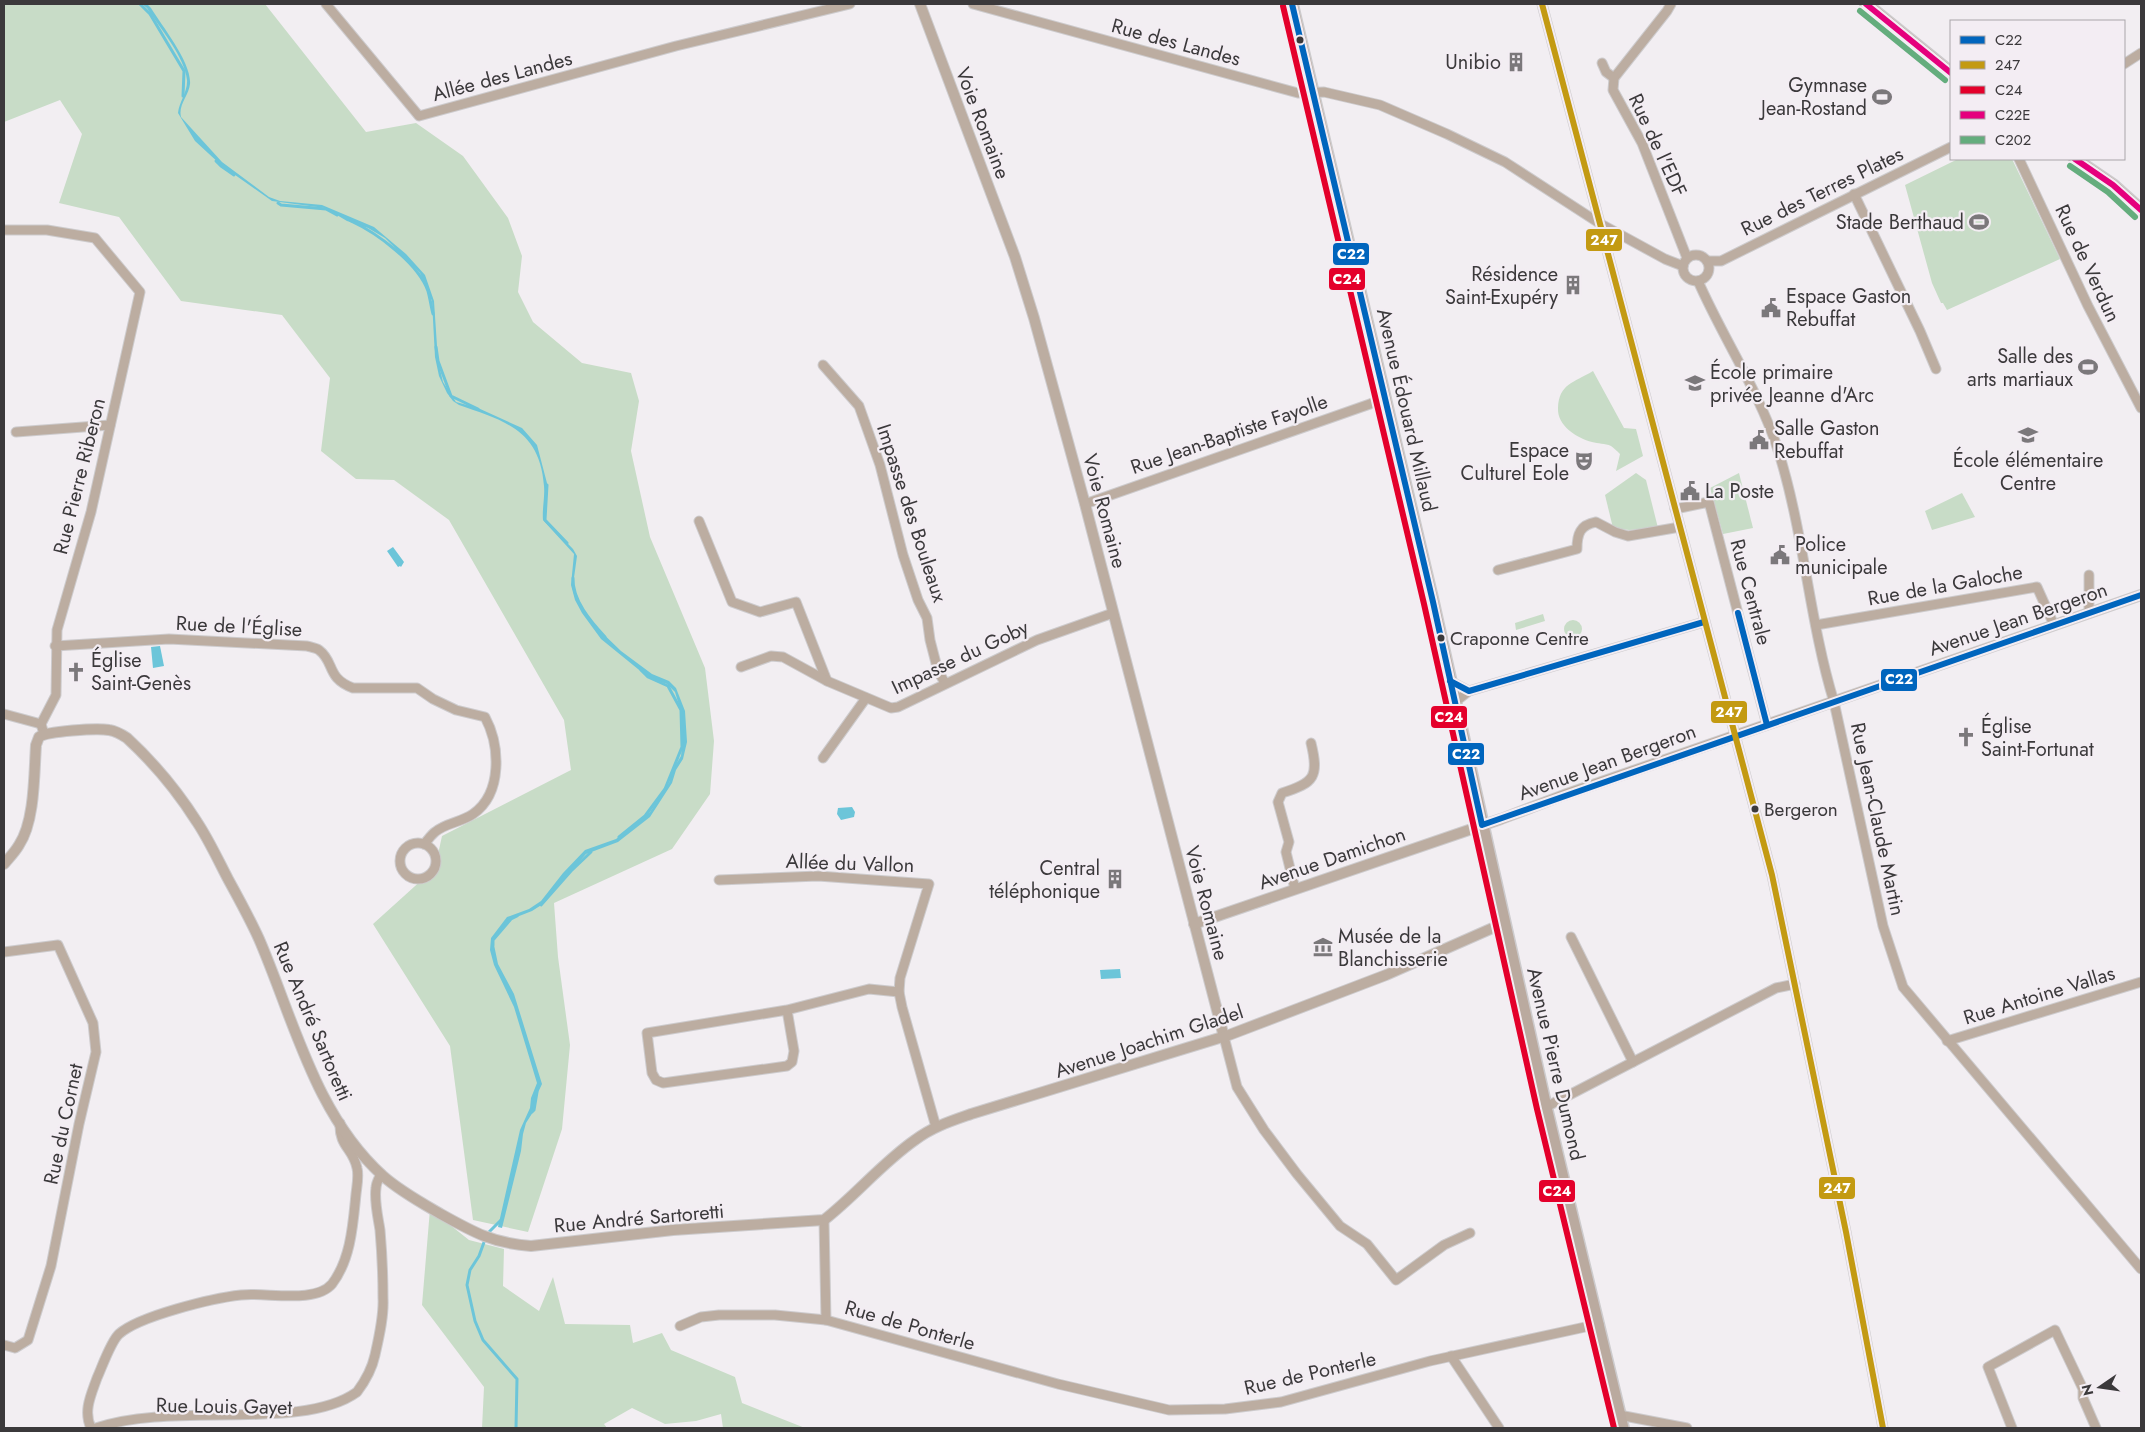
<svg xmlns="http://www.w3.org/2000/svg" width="2145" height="1432" viewBox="0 0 2145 1432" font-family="Jost,sans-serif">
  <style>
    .green { fill: #c8dcc7 }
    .water { fill: #6cc5d9 }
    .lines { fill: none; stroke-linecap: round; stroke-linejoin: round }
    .stream { stroke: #6cc5d9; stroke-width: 3 }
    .minor-casing { stroke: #cdcbcd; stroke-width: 11 }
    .tertiary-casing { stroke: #cdcbcd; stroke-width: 12 }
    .secondary-casing { stroke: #cdcbcd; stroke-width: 14 }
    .minor { stroke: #bcada1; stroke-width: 9 }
    .tertiary { stroke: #bcada1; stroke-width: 10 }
    .secondary { stroke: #baaa9f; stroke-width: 11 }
    .bus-1-casing { stroke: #f3edf3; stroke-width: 10 }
    .bus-2-casing { stroke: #f3edf3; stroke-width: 10 }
    .bus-3-casing { stroke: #f3edf3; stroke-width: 10 }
    .bus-4-casing { stroke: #f3edf3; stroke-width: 10 }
    .bus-5-casing { stroke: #f3edf3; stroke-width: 10 }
    .bus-1 { stroke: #0065bd; stroke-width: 6 }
    .bus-2 { stroke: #c39a12; stroke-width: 6 }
    .bus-3 { stroke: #e4002b; stroke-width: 6 }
    .bus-4 { stroke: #e5007d; stroke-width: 6 }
    .bus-5 { stroke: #64ad7d; stroke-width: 6 }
    .bus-dot { fill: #3b393b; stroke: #f3edf3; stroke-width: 2 }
    .labels { text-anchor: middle; stroke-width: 4.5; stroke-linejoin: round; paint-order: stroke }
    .bus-label { font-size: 19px; fill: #3b393b; stroke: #f3edf3; text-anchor: start }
    .street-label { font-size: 20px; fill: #3b393b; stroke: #f3edf3 }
    .poi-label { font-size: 20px; fill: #3b393b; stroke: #f3edf3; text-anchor: start }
    .line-badge { stroke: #f3edf3; stroke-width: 2 }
    .badge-label { font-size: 14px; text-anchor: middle; font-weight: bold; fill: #fff }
  </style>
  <rect width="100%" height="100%" fill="#f2eef2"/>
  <!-- green -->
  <g class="green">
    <path d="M4 4H265L366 132 416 123 463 156 508 218 522 256 518 292 533 322 582 363 631 373 639 401 631 451 650 537 705 668 714 741 710 794 672 849 554 903 558 957 570 1045 562 1129 528 1232 473 1220 450 1046 373 924 435 868 442 836 571 770 564 720 449 520 394 480 356 479 321 451 330 378 282 315 181 301 119 217 59 203 82 134 60 100 4 122Z"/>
    <path d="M1958 159H2012L2060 259 1947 310 1943 303H1941L1932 283 1905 185Z"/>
    <path d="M1593 371 1624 428 1636 429 1643 456 1616 471 1620 454C1617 451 1614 448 1611 446 1605 443 1598 444 1592 442 1577 438 1557 426 1558 408 1559 384 1573 383 1593 371Z"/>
    <path d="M1636 473 1646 480 1658 528 1629 530 1613 528 1605 495Z"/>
    <path d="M1739 473 1753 528 1723 534 1710 488Z"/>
    <path d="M1962 493 1975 517 1932 530 1925 511Z"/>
    <path d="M1543 614 1545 621 1516 630 1515 623Z"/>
    <circle cx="1573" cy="629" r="9"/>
    <path d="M430 1209 469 1240 504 1249 503 1286 539 1311 553 1277 565 1324 630 1325 633 1343 662 1333 671 1350 735 1377 742 1403 805 1428H723L721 1414 696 1421 665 1424 632 1408 604 1424 607 1428H482L484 1387 422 1305Z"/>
  </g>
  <!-- water -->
  <g class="water">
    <path d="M142 4H147L151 8C162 26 192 63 190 84 189 95 178 105 181 117L222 162 269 197 280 201 322 205 374 227 406 254 425 275 434 301 438 361 443 382 456 402 478 408 522 428 537 445 548 487 545 520 573 549 577 556 573 585 582 608 591 622 621 651 652 674 669 681 676 688 685 711 687 742 683 759 676 770 672 783 650 817 618 842 586 854 543 904 532 911 509 920 493 940 498 964 514 994 542 1084 535 1099 533 1112 526 1123 523 1134 521 1151 502 1228 498 1227 520 1130 530 1108 531 1098 537 1083 514 1007 494 965 490 950 491 938 507 917 529 909 541 901 563 873 585 850 616 839 650 812 669 783 672 771 681 756 682 746 681 712 675 692 667 684 649 678 601 639 582 613 575 600 571 585 574 554 543 520C542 509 545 497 544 486 540 430 505 421 459 405L453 401 447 393 439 376 435 357 432 301 420 273 385 238 368 228 347 221 325 208 272 201 221 165 195 141 178 113C179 102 188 91 187 80 185 57 159 27 147 8Z"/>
    <path d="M393 547 404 562 401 567 400 566 398 567 387 551Z"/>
    <path d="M160 646 164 666 153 668 151 647Z"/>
    <path d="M852 807 855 812 854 817 841 820 837 814 838 808Z"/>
    <path d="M1120 969 1121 978 1101 979 1100 970Z"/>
  </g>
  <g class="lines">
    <!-- stream -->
    <g class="stream">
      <path d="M140 4 150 14 184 71 183 96"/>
      <path d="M216 161 221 166 234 175"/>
      <path d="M278 203 281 205 326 209 337 215"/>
      <path d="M351 221C377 233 418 263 428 291 430 298 431 306 433 314"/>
      <path d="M436 347 438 361 451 396 478 409"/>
      <path d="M547 485 545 520 567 543"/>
      <path d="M573 578C572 600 591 622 605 637"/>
      <path d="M619 837 645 816 665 789 682 747 681 710 668 686 648 677 641 670"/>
      <path d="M541 905 571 871 591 852"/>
      <path d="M493 945V940L511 919 517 916"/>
      <path d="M532 1112 534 1110 537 1092"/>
      <path d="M501 1220 487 1234 479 1256 470 1270 467 1285 475 1321 483 1340 517 1379 516 1428"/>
    </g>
    <defs>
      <g id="minor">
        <path d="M326 4 419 116 676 46 850 4"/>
        <path d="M973 4 1298 93 1324 92 1380 105 1447 134 1505 162 1599 223 1665 259 1683 266"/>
        <path d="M1542 4 1772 875 1846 1232 1883 1428"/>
        <path d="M1671 4 1667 11 1614 78 1613 90 1642 143 1687 258"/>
        <path d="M1602 63 1606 72 1614 78"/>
        <path d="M2124 64 2141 53"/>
        <path d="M2019 159 2088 306 2141 408"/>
        <path d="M1854 194 1920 331 1936 369"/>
        <path d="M4 230H47L95 238 140 292 91 512 57 630 56 695 41 724 44 734"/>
        <circle cx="1696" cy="268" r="13"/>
        <path d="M1707 261H1721L1951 147"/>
        <path d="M1698 281C1723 338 1759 391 1778 450 1804 532 1809 620 1834 702L1883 926 1903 987 2141 1269"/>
        <path d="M823 365 859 406 880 465 903 555 918 600 927 618 930 640 938 671 945 683"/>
        <path d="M16 432 110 425"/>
        <path d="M1085 504 1370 404 1385 396"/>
        <path d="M1675 509 1709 502 1767 725"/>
        <path d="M699 521 732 602 760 612 796 602 827 681"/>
        <path d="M1498 570 1577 549C1577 534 1580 525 1596 522L1615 532 1628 536 1680 527"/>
        <path d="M2089 575V613"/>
        <path d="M1816 625 2037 587 2054 625"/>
        <path d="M55 646 169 639 307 646C310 647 316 648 319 650 335 662 326 678 353 688H417L433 699 456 710 485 717C500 745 503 793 473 814 462 822 445 823 435 832 431 835 428 840 424 844"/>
        <path d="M741 667 771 656 783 657 827 681 891 708 898 707 1037 640 1113 613"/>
        <path d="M1450 681 1469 691"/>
        <path d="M1455 702 1469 691 1704 622"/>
        <path d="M4 714 41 724"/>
        <path d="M823 758 866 698"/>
        <circle cx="418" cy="861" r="18"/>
        <path d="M719 880 818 876 929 884 900 978 899 992 902 1007 936 1127"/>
        <path d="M1295 889 1286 852 1289 842 1278 802 1282 793C1315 783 1319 776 1311 743"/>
        <path d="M1571 937 1633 1062"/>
        <path d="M4 952 58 945 93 1023 96 1052 79 1124 51 1266 28 1340 15 1348 4 1345"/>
        <path d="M787 1010 794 1051 792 1062 787 1066 663 1083 656 1080 652 1073 647 1033 787 1010 869 989 899 992"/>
        <path d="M1224 1037 1237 1087 1264 1130 1297 1174 1340 1226 1367 1244 1396 1280 1444 1245 1470 1233"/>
        <path d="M1947 1041 2141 982"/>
        <path d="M1546 1107 1776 988 1795 984"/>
        <path d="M824 1220 826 1320"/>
        <path d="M680 1326 701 1317 719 1315H775L826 1320 1058 1384 1169 1410 1225 1409 1281 1402 1430 1361 1599 1324"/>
        <path d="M1451 1356 1499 1428"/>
        <path d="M1619 1415 1687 1428"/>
        <path d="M91 1428C83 1411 91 1395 97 1378 102 1367 111 1341 119 1334 139 1316 213 1298 241 1295 266 1292 315 1304 332 1284 351 1259 353 1224 356 1194 357 1185 359 1176 357 1168 353 1148 339 1147 340 1123"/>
        <path d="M96 1428C173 1401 302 1432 357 1392 366 1380 372 1369 375 1355 379 1337 384 1316 383 1298 383 1275 382 1253 380 1230 378 1217 374 1201 376 1188 376 1183 379 1178 381 1174"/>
        <path d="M2012 1428 1988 1367 2055 1330 2083 1389V1398L2096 1428"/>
      </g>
      <g id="tertiary">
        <path d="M920 4 1015 257 1034 318 1085 504 1224 1037"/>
        <path d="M4 864C9 858 15 852 19 845 35 821 34 774 36 745L39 737C47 731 97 728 109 730 116 731 121 734 127 738 153 762 178 792 197 822 209 840 218 860 228 879 239 899 250 919 259 939 294 1020 315 1115 383 1176 400 1191 420 1202 439 1213 473 1232 492 1243 531 1246L673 1230 824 1220C856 1195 882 1163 915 1140 932 1127 951 1121 971 1114L1229 1035 1386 975 1504 923"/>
        <path d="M1194 924 1501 819 1564 795 2141 595"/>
      </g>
      <g id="secondary">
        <path d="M1292 4 1433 602 1546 1107 1623 1428"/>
        <path d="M1866 4 1951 73"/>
        <path d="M2075 159 2113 185 2141 210"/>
      </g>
    </defs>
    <!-- minor casing -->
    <use href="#minor" class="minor-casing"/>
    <!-- tertiary casing -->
    <use href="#tertiary" class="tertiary-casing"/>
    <!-- secondary casing -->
    <use href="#secondary" class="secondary-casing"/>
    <!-- minor -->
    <use href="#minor" class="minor"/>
    <!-- tertiary -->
    <use href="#tertiary" class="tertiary"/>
    <!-- secondary -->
    <use href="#secondary" class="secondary"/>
    <defs>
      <g id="bus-1">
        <path d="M1292 4 1433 602 1482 825 2141 595"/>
        <path d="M1738 613 1767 725"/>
        <path d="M1450 681 1469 691 1704 622"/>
      </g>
      <path id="bus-2" d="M1542 4 1772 875 1846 1232 1883 1428"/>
      <path id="bus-3" d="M1283 6 1424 604 1537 1109 1614 1428"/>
      <g id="bus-4">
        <path d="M1866 4 1951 73"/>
        <path d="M2075 159 2113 185 2141 210"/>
      </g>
      <g id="bus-5">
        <path d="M1860 11 1945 80"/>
        <path d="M2070 166 2108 192 2135 217"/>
      </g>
    </defs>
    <!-- bus-1 casing -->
    <use href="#bus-1" class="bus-1-casing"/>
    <!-- bus-2 casing -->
    <use href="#bus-2" class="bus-2-casing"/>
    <!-- bus-3 casing -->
    <use href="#bus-3" class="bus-3-casing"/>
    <!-- bus-4 casing -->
    <use href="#bus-4" class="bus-4-casing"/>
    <!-- bus-5 casing -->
    <use href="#bus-5" class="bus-5-casing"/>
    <!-- bus-1 -->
    <use href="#bus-1" class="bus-1"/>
    <!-- bus-2 -->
    <use href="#bus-2" class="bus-2"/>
    <!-- bus-3 -->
    <use href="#bus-3" class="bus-3"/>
    <!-- bus-4 -->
    <use href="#bus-4" class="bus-4"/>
    <!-- bus-5 -->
    <use href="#bus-5" class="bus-5"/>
  </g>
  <!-- icons -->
  <defs>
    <symbol id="building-bare" viewBox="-9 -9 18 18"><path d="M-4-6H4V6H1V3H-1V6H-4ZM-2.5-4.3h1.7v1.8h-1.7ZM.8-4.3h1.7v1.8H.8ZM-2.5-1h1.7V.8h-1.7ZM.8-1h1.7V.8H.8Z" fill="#7b787b" stroke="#f3edf3" stroke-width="2.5" paint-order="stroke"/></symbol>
    <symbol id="stadium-bare" viewBox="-9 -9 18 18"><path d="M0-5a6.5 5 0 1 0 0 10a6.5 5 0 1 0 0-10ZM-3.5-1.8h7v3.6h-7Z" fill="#7b787b" stroke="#f3edf3" stroke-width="2.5" paint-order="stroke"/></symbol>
    <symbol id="civic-bare" viewBox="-9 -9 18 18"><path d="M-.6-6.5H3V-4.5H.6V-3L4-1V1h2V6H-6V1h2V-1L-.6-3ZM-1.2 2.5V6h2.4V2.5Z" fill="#7b787b" stroke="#f3edf3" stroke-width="2.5" paint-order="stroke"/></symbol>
    <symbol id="school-bare" viewBox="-9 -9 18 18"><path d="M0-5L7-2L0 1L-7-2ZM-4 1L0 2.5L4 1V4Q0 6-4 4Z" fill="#7b787b" stroke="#f3edf3" stroke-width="2.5" paint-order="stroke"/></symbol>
    <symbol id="theatre-bare" viewBox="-9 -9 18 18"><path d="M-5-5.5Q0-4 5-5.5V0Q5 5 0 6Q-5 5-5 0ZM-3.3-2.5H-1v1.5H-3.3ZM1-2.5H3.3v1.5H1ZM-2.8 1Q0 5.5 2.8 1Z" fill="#7b787b" stroke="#f3edf3" stroke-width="2.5" paint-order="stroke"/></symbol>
    <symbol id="church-bare" viewBox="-9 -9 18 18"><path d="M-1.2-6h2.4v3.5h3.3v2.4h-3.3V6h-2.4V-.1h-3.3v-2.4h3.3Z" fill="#7b787b" stroke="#f3edf3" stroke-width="2.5" paint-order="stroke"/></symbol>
    <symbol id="museum-bare" viewBox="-9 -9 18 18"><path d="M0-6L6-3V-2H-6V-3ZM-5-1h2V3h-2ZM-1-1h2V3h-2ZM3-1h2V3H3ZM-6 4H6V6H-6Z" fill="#7b787b" stroke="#f3edf3" stroke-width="2.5" paint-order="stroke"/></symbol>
  </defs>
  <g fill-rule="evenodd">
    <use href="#building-bare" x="1502" y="48" width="28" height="28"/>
    <use href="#stadium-bare" x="1868" y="83" width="28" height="28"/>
    <use href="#stadium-bare" x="1965" y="208" width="28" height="28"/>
    <use href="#building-bare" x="1559" y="271" width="28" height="28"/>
    <use href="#civic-bare" x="1757" y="294" width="28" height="28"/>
    <use href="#stadium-bare" x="2074" y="353" width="28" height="28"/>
    <use href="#school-bare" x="1681" y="369" width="28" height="28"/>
    <use href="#school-bare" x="2014" y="421" width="28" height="28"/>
    <use href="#civic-bare" x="1745" y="426" width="28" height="28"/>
    <use href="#theatre-bare" x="1570" y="447" width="28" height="28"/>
    <use href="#civic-bare" x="1676" y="477" width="28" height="28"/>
    <use href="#civic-bare" x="1766" y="541" width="28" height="28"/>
    <use href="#church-bare" x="62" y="658" width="28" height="28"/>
    <use href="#church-bare" x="1952" y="723" width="28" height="28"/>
    <use href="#building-bare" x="1101" y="865" width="28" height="28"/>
    <use href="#museum-bare" x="1309" y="933" width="28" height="28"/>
  </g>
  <!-- markers -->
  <g class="bus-dot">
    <circle cx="1300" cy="40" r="4.5"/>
    <circle cx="1441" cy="638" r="4.5"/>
    <circle cx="1755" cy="809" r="4.5"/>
  </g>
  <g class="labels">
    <!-- bus labels -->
    <g class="bus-label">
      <text x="1450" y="645">Craponne Centre</text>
      <text x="1764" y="816">Bergeron</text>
    </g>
    <!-- street labels -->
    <g class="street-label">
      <text transform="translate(1176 42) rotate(15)" y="7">Rue des Landes</text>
      <text transform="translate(502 76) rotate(-15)" y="7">Allée des Landes</text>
      <text transform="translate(983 123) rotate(69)" y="7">Voie Romaine</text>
      <text transform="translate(1658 145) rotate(65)" y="7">Rue de l'EDF</text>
      <text transform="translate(1822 191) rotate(-26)" y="7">Rue des Terres Plates</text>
      <text transform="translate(2088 263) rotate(65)" y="7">Rue de Verdun</text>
      <text transform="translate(1407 410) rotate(77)" y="7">Avenue Édouard Millaud</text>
      <text transform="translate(1229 434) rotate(-19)" y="7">Rue Jean-Baptiste Fayolle</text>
      <text transform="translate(79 476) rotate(-76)" y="7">Rue Pierre Riberon</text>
      <text transform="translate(1105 511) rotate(75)" y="7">Voie Romaine</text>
      <text transform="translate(912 513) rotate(72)" y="7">Impasse des Bouleaux</text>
      <text transform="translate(1945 585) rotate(-10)" y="7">Rue de la Galoche</text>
      <text transform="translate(1751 592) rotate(75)" y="7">Rue Centrale</text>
      <text transform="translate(2018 619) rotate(-19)" y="7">Avenue Jean Bergeron</text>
      <text transform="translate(239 626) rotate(3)" y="7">Rue de l'Église</text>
      <text transform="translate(960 657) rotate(-25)" y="7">Impasse du Goby</text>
      <text transform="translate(1607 762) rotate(-20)" y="7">Avenue Jean Bergeron</text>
      <text transform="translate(1878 819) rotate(78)" y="7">Rue Jean-Claude Martin</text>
      <text transform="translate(1332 858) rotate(-19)" y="7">Avenue Damichon</text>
      <text transform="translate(850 863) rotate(2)" y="7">Allée du Vallon</text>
      <text transform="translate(1207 903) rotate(75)" y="7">Voie Romaine</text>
      <text transform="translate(2039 995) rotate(-17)" y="7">Rue Antoine Vallas</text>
      <text transform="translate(313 1021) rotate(67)" y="7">Rue André Sartoretti</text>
      <text transform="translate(1149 1041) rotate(-18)" y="7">Avenue Joachim Gladel</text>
      <text transform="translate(1556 1064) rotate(77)" y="7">Avenue Pierre Dumond</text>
      <text transform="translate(63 1124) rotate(-78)" y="7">Rue du Cornet</text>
      <text transform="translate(639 1218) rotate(-5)" y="7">Rue André Sartoretti</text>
      <text transform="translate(910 1325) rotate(16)" y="7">Rue de Ponterle</text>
      <text transform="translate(1310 1373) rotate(-13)" y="7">Rue de Ponterle</text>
      <text transform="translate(224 1406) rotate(1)" y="7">Rue Louis Gayet</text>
    </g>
    <!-- poi labels -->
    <g class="poi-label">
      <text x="1501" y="69" text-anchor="end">Unibio</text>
      <text x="1867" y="92" text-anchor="end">Gymnase<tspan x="1867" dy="23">Jean-Rostand</tspan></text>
      <text x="1964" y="229" text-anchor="end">Stade Berthaud</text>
      <text x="1558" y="281" text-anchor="end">Résidence<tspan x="1558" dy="23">Saint-Exupéry</tspan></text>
      <text x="1786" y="303">Espace Gaston<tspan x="1786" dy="23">Rebuffat</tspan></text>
      <text x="2073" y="363" text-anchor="end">Salle des<tspan x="2073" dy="23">arts martiaux</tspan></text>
      <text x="1710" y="379">École primaire<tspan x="1710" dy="23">privée Jeanne d'Arc</tspan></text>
      <text x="1774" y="435">Salle Gaston<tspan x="1774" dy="23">Rebuffat</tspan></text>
      <text x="1569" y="457" text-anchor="end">Espace<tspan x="1569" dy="23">Culturel Eole</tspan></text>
      <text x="2028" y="467" text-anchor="middle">École élémentaire<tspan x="2028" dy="23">Centre</tspan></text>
      <text x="1705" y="498">La Poste</text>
      <text x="1795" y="551">Police<tspan x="1795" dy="23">municipale</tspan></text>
      <text x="91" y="667">Église<tspan x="91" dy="23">Saint-Genès</tspan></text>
      <text x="1981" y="733">Église<tspan x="1981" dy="23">Saint-Fortunat</tspan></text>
      <text x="1100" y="875" text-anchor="end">Central<tspan x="1100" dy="23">téléphonique</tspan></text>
      <text x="1338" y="943">Musée de la<tspan x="1338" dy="23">Blanchisserie</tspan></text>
    </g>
  </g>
  <g class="line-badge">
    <rect x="1585" y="228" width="38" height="24" rx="5" fill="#c39a12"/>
    <rect x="1332" y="242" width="38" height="24" rx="5" fill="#0065bd"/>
    <rect x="1328" y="267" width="38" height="24" rx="5" fill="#e4002b"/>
    <rect x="1880" y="668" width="38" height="24" rx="5" fill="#0065bd"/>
    <rect x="1710" y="700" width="38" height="24" rx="5" fill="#c39a12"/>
    <rect x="1430" y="705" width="38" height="24" rx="5" fill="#e4002b"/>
    <rect x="1447" y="742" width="38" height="24" rx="5" fill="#0065bd"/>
    <rect x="1818" y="1176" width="38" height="24" rx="5" fill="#c39a12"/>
    <rect x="1538" y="1179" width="38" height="24" rx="5" fill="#e4002b"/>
  </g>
  <g class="badge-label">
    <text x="1604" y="245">247</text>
    <text x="1351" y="259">C22</text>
    <text x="1347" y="284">C24</text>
    <text x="1899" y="684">C22</text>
    <text x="1729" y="717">247</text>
    <text x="1449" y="722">C24</text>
    <text x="1466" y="759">C22</text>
    <text x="1837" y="1193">247</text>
    <text x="1557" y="1196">C24</text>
  </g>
  <!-- border -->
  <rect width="2145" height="1432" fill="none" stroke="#3b393b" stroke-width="10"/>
  <!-- legend -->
  <rect x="1950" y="20" width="175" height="140" fill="#f3edf3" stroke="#a9a5a9"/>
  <rect x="1960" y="36" width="25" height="8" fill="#0065bd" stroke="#a9a5a9"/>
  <text x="1995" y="45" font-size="15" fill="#3b393b">C22</text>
  <rect x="1960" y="61" width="25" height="8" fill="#c39a12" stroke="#a9a5a9"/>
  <text x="1995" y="70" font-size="15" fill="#3b393b">247</text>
  <rect x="1960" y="86" width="25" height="8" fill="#e4002b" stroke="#a9a5a9"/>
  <text x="1995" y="95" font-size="15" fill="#3b393b">C24</text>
  <rect x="1960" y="111" width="25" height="8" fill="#e5007d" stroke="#a9a5a9"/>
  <text x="1995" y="120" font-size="15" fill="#3b393b">C22E</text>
  <rect x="1960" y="136" width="25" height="8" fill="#64ad7d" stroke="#a9a5a9"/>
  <text x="1995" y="145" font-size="15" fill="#3b393b">C202</text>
  <!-- north arrow -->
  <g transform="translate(2100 1387) rotate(257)" stroke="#f3edf3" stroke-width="4" paint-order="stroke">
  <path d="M0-4L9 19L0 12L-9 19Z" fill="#3b393b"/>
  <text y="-8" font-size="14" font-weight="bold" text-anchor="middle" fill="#3b393b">N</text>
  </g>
</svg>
